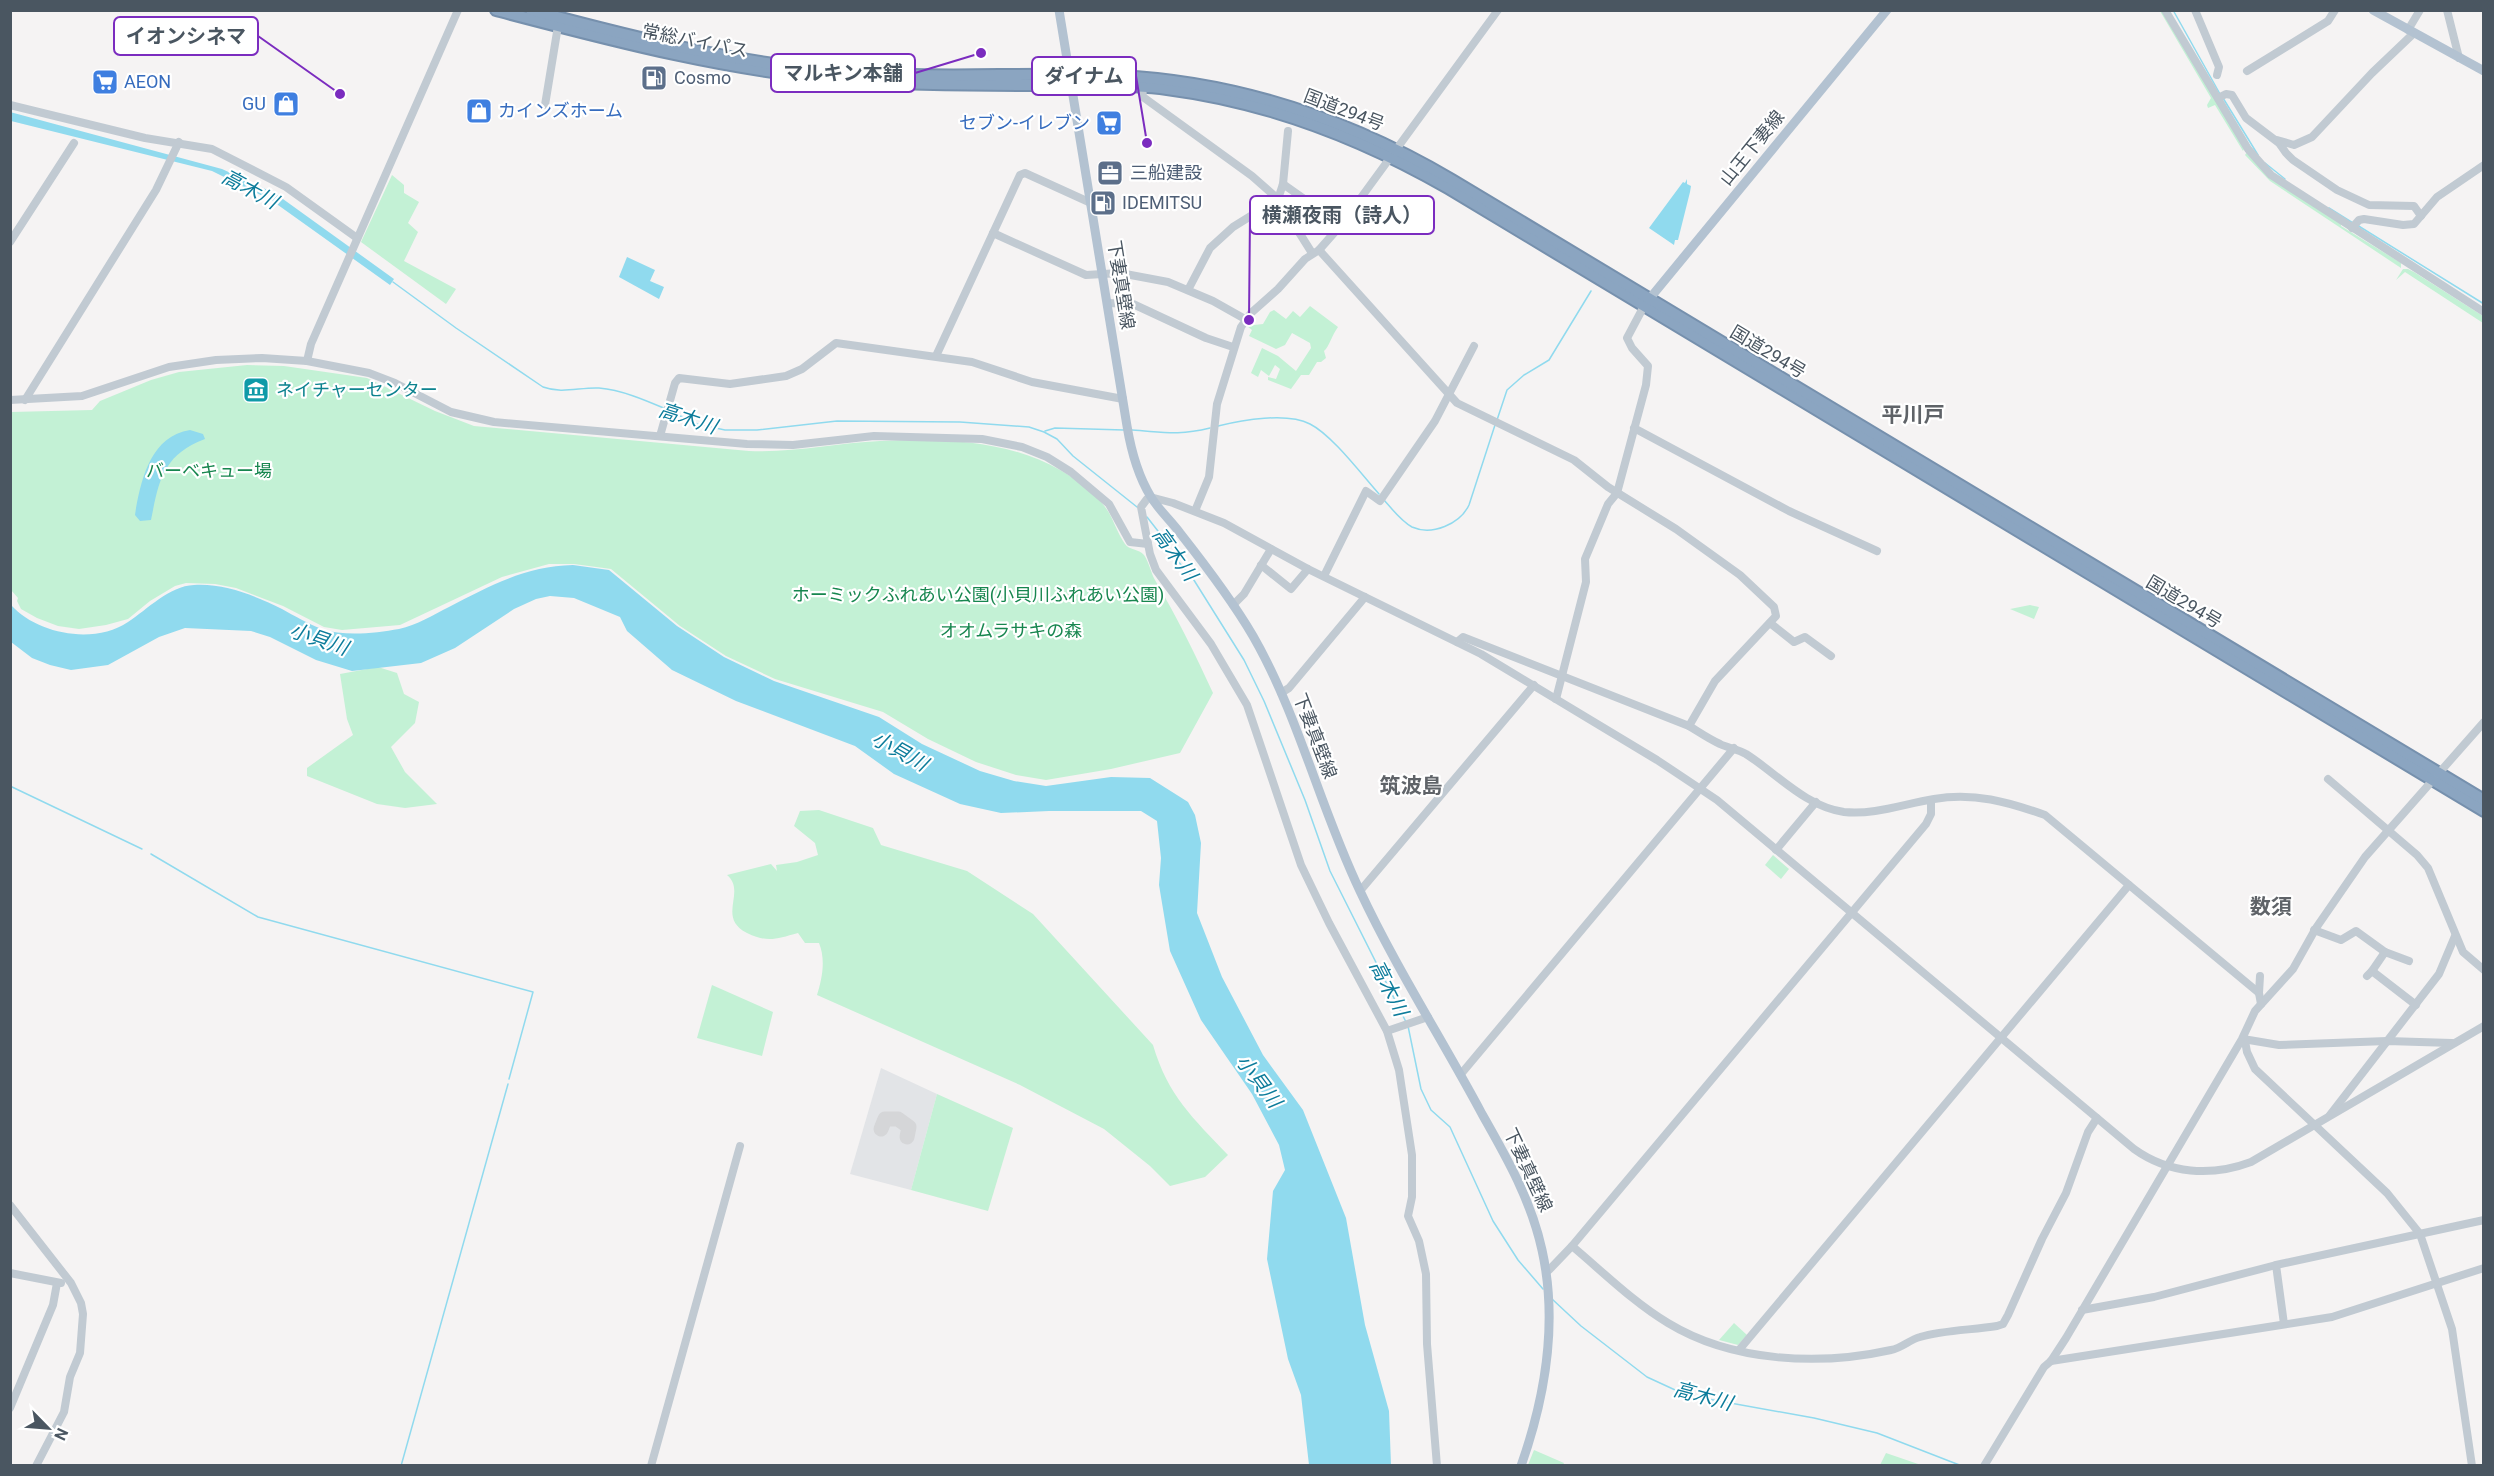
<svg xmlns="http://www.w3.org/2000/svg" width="2494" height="1476" viewBox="0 0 2494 1476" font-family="Roboto,'Noto Sans JP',sans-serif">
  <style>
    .airport { fill: #e2e4e7 }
    .green { fill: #c3f1d5 }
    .water { fill: #90daee }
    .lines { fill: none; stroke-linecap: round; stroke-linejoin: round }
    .stream { stroke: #90daee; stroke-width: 1.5 }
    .taxiway { stroke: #d5d6d8; stroke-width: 15 }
    .highway-casing { stroke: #7690ad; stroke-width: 14 }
    .minor { stroke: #c1cad2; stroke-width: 8 }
    .major { stroke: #b3c2d1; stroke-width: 9 }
    .highway { stroke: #8ba5c1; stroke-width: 10 }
    .labels { text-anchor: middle; stroke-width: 4.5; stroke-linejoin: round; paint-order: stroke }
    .street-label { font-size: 18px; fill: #4a5661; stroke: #fff }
    .service-label { font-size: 18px; fill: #4e5e75; stroke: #fff; text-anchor: start }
    .shop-label { font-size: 18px; fill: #366cbe; stroke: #fff; text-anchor: start }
    .culture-label { font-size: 18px; fill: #0d838f; stroke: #fff; text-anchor: start }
    .park-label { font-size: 18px; fill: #17864f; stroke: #fff }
    .water-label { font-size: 20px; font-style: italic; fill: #0c7c9b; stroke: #fff }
    .quarter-label { font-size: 21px; font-weight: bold; fill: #5f6368; stroke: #fff }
    .leader { fill: none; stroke: #7b2cbf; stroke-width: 2 }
    .callout-dot { fill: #7b2cbf; stroke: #fff; stroke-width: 2 }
    .callout { fill: #fff; stroke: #7b2cbf; stroke-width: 2 }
    .callout-label { font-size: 20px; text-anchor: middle; font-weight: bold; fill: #4a5661 }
  </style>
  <rect width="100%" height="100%" fill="#f5f3f3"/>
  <!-- airport -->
  <path class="airport" d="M881 1068 937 1094 911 1190 850 1174Z"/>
  <!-- green -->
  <g class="green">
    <path d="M2160 11H2164L2245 147 2243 151 2215 105 2208 108 2207 105 2211 98Z"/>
    <path d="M2247 152 2256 161 2341 224V226L2401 263V268L2270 181 2245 155Z"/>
    <path d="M392 175 404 185V193L419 202 408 223 418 232 404 261 456 289 446 304 361 242Z"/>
    <path d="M2403 269H2408L2414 272 2483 316V323L2405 272 2396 280Z"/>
    <path d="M1310 306 1338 327C1332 335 1329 347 1324 351L1326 358 1321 362H1317L1309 375H1301L1291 389 1268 380V377L1276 379 1280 369 1275 365 1269 376 1261 370 1258 377 1251 373 1262 348 1278 356 1296 371 1311 348 1310 343 1292 333 1285 345 1276 349 1249 336 1252 330 1247 326 1244 327 1249 322 1254 325 1263 324 1270 312 1274 310 1286 319 1293 311 1300 317Z"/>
    <path d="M247 365 284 366 367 378 435 411 474 426 749 451C793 453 836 443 880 441 958 437 1042 441 1100 501 1113 514 1115 530 1125 544 1129 550 1139 549 1144 555 1149 562 1151 573 1155 580 1177 617 1195 654 1213 693L1180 753 1111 769 1046 780 1016 775 976 762 928 739 883 712 775 679 726 656 680 626 611 569 574 564H549L502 577 400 625 342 630 324 627 283 606 236 588 215 584 186 583 175 586 150 601 128 619 106 625 79 629 58 626 37 618 21 609 17 601 18 598 11 590V412L92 410 100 401 151 380 179 372Z"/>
    <path d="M2030 605 2039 607 2034 619 2010 609Z"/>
    <path d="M378 667 397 673 404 694 419 702 415 723 391 747 405 772 437 804 405 808 377 804 307 776V768L353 735 347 719 340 674Z"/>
    <path d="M819 810 873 828 881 845 967 871 1033 914 1153 1045C1168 1096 1193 1118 1228 1155L1205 1177 1170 1186 1150 1166 1104 1129 1020 1085 817 995C822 979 826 960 819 943H805L798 933C776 939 768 943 747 933 716 917 747 892 727 875L771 864 777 871 776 865 797 862 818 855 815 843 794 826 800 811Z"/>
    <path d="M1773 855 1789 869 1781 879 1765 865Z"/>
    <path d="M712 985 773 1012 762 1056 697 1038Z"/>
    <path d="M937 1094 1013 1128 988 1211 911 1190Z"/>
    <path d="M1734 1323 1747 1335 1738 1345 1719 1340Z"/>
    <path d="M1534 1450 1564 1463 1563 1465H1528Z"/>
    <path d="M1886 1453 1921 1465H1880Z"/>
  </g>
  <!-- water -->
  <g class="water">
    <path d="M10 112 222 169 276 194 394 279 390 285 271 200 212 171 11 121Z"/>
    <path d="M1687 179V184L1691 186 1690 192 1678 240H1675L1674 245 1649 228 1683 182 1685 183Z"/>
    <path d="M627 257 655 270 650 281 664 287 659 299 619 277Z"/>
    <path d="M190 430 203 434 205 439C163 455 159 480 151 520L140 521 135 515 136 508C142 476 152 436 190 430Z"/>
    <path d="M573 565 609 570 677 626 724 657 774 681 879 717 922 744 980 771 1014 781 1046 786 1111 777 1150 778 1188 802 1195 815 1201 843 1197 913 1222 977 1263 1055 1303 1110 1346 1218 1365 1325 1389 1411 1391 1465H1309L1301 1395 1288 1359 1267 1259 1273 1191 1285 1170 1279 1145 1252 1094 1201 1020 1170 951 1159 885 1161 858 1157 821 1141 811H1049L1001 813 960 804 894 774 855 746 736 701 672 670 627 631 620 617 574 598 550 596 536 599 514 609 455 648 421 663 352 671 316 660 270 637 251 631 185 628 159 637 108 665 71 670 50 665 32 658 11 642V605C37 634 94 645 128 622 148 609 169 586 194 585 224 583 256 596 282 609 295 616 308 624 322 629 345 637 376 633 399 629 417 625 433 615 449 607 489 586 526 566 573 565Z"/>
  </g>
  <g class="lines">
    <!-- stream -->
    <g class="stream">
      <path d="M2173 10 2220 94"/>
      <path d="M2223 98 2258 155"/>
      <path d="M2265 163 2285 179"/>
      <path d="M2329 208 2353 223"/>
      <path d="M2357 225 2484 304"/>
      <path d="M393 282 456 328 543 387C562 394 580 387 599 388 622 390 645 400 666 409"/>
      <path d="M670 411 697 424 725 430H757L837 421 960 422 1029 427 1044 432 1057 439 1073 456 1137 507"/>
      <path d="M1497 420 1507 390 1524 375 1549 360 1591 291"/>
      <path d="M1218 426C1242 420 1287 412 1310 424 1332 435 1362 475 1379 494"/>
      <path d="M1132 430C1164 432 1177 436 1210 428"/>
      <path d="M1045 431 1055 428 1124 430"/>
      <path d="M1384 500C1392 509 1401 521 1412 527 1432 536 1460 524 1469 505L1495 425"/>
      <path d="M1147 517 1165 540 1168 550 1192 577 1244 660 1264 701 1305 800 1330 871 1406 1022"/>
      <path d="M10 786 142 849"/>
      <path d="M151 854 258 917 533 992 509 1079"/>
      <path d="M1408 1026 1421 1089 1431 1110 1450 1127 1493 1221 1518 1260 1543 1289"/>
      <path d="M1552 1299 1581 1326 1647 1377 1686 1395 1814 1418 1877 1433 1962 1466"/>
      <path d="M401 1466 508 1084"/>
    </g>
    <!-- taxiway -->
    <path class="taxiway" d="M881 1129 885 1119H898L909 1127 907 1137"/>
    <defs>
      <g id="highway">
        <path d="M496 10C614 41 731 72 853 81 920 85 987 85 1054 85 1092 86 1130 84 1167 89 1268 102 1361 138 1448 188L2484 811"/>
        <path d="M531 10C639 39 746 66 858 73 945 79 1032 72 1119 76 1238 82 1350 120 1452 180L2484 800"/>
      </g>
    </defs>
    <!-- highway casing -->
    <use href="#highway" class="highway-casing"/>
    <!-- minor -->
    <g class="minor">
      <path d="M2165 10 2248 149 2271 175 2484 312"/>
      <path d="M2195 10 2219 67 2217 75"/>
      <path d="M2447 10 2459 58"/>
      <path d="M2408 30 2420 10"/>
      <path d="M2247 71 2328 21 2335 10"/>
      <path d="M1142 87 1143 97 1252 176 1278 199 1233 227 1210 248 1188 290"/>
      <path d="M2218 98 2226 94 2232 95 2246 118 2279 143 2286 153 2293 160 2337 190 2369 205 2414 206 2421 216"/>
      <path d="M10 105 145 138 212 149 286 187 357 238"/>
      <path d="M545 105 558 26"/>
      <path d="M1288 131 1283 184 1278 199 1312 253"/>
      <path d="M2277 140 2294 145 2312 137 2372 73 2414 33"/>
      <path d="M1283 184 1341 225"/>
      <path d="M2352 228 2359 220 2364 219 2403 225 2414 224 2437 197 2484 165"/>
      <path d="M993 233 1086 275 1120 273 1168 282 1213 301 1245 319"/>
      <path d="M10 242 74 143"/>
      <path d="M1319 250 1457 403 1574 460 1608 487 1676 529 1740 575 1774 607 1776 616 1715 681 1689 726"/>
      <path d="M1107 303 1133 304 1206 338 1233 347"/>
      <path d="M936 356 1020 175 1025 173 1091 203"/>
      <path d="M307 361 311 344 458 10"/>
      <path d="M10 400 82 396 169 367 216 360 262 358 307 361 369 373 395 383 451 412 494 422 747 444 793 445 874 436 982 439 1022 447 1047 457 1071 472 1109 504 1130 542 1148 544"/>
      <path d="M25 400 156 190 179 142"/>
      <path d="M1634 428 1789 511 1877 551"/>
      <path d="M660 436 675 383 679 378 730 384 786 376 802 369 836 343 972 362 1032 382 1123 399"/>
      <path d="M1195 511 1209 477 1217 404 1241 327 1251 313 1278 289 1305 259 1319 250 1341 225 1498 10"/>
      <path d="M1261 565 1291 589 1308 569"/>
      <path d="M1324 576 1366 491 1380 501 1435 421 1474 346"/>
      <path d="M1233 605 1244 594 1271 549"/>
      <path d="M1770 623 1794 642 1805 637 1831 656"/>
      <path d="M1457 642 1463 637 1689 726C1699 732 1709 739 1720 744 1728 748 1737 749 1746 754 1776 773 1806 807 1844 812 1875 815 1903 804 1934 799 1974 792 2008 802 2045 815L2259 993 2261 1004"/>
      <path d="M1281 693 1289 688 1365 597"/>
      <path d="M1556 699 1586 582 1585 559 1608 504 1617 493 1646 385 1648 366 1632 348 1627 338 1644 306"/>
      <path d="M2328 779 2417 855 2428 868 2463 952 2484 970"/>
      <path d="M1776 850 1816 802"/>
      <path d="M1360 891 1534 685"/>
      <path d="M2314 930 2341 940 2356 931 2385 952"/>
      <path d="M2372 971 2385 952 2409 961"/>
      <path d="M2367 976 2372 971 2416 1005"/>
      <path d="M2259 993 2260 976"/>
      <path d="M1387 1031 1428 1017"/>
      <path d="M2243 1039 2279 1045 2387 1041 2452 1043"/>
      <path d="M2245 1041 2247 1052 2255 1069 2387 1193 2420 1234 2452 1329 2472 1466"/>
      <path d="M1461 1074 1734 748"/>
      <path d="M2330 1115 2439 974 2455 936"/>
      <path d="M10 1205 71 1283 81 1303 83 1314 80 1353 70 1377 64 1412 36 1466"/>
      <path d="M1572 1246C1603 1272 1633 1302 1668 1323 1732 1362 1819 1366 1891 1350 1902 1348 1909 1340 1920 1337 1943 1330 1973 1330 1997 1326L2003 1324 2008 1315 2042 1239 2066 1193 2088 1132 2097 1118"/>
      <path d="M2276 1265 2284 1324"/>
      <path d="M1546 1270H1549L1572 1246 1926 824 1931 814V800"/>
      <path d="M10 1273 61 1283"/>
      <path d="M2082 1310 2154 1297 2276 1265 2484 1220"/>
      <path d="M1739 1350 2129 885"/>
      <path d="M2051 1361 2332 1317 2484 1268"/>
      <path d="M10 1408 53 1305 57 1283"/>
      <path d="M651 1466 740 1146"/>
      <path d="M1437 1466 1427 1344 1426 1274 1419 1241 1408 1216 1412 1197V1155L1399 1070 1387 1031 1329 923 1301 865 1247 705 1211 644 1156 570 1150 554 1141 507 1147 499 1154 498 1173 503 1224 523 1308 569 1481 654 1657 760 1717 800 2134 1149C2169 1174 2211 1177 2251 1162L2484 1026"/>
      <path d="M1984 1466 2044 1367 2051 1361 2066 1338 2242 1039 2255 1011 2293 969 2316 928 2365 857 2484 722"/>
    </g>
    <!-- major -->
    <g class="major">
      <path d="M1059 10 1127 426C1131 450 1138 476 1151 497 1159 510 1171 521 1180 533 1206 566 1232 600 1253 636 1299 716 1320 808 1360 891 1396 968 1442 1039 1482 1114 1507 1158 1531 1200 1542 1250 1558 1322 1545 1398 1521 1466"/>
      <path d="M2373 10 2484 71"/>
      <path d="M1646 303 1887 10"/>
    </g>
    <!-- highway -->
    <use href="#highway" class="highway"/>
  </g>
  <!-- icons -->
  <defs>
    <symbol id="fuel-square" viewBox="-11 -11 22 22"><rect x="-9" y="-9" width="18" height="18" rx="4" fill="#5c6f8a" stroke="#fff"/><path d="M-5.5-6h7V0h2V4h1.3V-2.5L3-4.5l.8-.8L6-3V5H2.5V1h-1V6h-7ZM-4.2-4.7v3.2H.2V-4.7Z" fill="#fff"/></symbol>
    <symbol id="supermarket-square" viewBox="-11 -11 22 22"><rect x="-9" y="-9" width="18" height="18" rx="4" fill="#3f7fe0" stroke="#fff"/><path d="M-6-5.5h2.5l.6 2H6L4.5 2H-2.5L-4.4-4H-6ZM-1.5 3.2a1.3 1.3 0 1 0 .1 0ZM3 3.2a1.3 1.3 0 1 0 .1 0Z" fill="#fff"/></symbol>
    <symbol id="shop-square" viewBox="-11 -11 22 22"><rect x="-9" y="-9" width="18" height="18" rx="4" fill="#3f7fe0" stroke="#fff"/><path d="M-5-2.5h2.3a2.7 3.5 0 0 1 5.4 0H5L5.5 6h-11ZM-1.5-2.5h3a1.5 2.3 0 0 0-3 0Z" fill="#fff"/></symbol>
    <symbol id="office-square" viewBox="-11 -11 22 22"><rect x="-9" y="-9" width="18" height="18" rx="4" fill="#5c6f8a" stroke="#fff"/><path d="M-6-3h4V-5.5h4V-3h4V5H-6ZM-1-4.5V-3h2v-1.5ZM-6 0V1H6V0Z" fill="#fff"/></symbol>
    <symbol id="museum-square" viewBox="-11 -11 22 22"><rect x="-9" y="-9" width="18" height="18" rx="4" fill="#0f9aa8" stroke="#fff"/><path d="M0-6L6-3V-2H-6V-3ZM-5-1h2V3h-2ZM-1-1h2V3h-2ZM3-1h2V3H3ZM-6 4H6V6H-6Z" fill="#fff"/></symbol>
  </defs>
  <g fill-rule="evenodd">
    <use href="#fuel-square" x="639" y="63" width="30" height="30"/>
    <use href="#supermarket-square" x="90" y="67" width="30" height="30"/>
    <use href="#shop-square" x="271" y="89" width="30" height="30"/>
    <use href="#shop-square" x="464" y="96" width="30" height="30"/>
    <use href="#supermarket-square" x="1094" y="108" width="30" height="30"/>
    <use href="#office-square" x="1095" y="158" width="30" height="30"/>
    <use href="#fuel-square" x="1088" y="188" width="30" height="30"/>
    <use href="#museum-square" x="241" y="375" width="30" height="30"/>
  </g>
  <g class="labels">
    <!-- street labels -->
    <g class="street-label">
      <text transform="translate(695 41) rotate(11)" y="6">常総バイパス</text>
      <text transform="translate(1344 110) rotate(21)" y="6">国道294号</text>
      <text transform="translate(1752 148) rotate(-51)" y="6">山王下妻線</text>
      <text transform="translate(1121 285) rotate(81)" y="6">下妻真壁線</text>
      <text transform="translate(1768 352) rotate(31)" y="6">国道294号</text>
      <text transform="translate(2184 602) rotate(31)" y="6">国道294号</text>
      <text transform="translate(1315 736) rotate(69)" y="6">下妻真壁線</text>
      <text transform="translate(1528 1170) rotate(65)" y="6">下妻真壁線</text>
    </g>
    <!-- service labels -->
    <g class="service-label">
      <text x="674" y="84">Cosmo</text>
      <text x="1130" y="179">三船建設</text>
      <text x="1122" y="209">IDEMITSU</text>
    </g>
    <!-- shop labels -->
    <g class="shop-label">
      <text x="124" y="88">AEON</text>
      <text x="266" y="110" text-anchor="end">GU</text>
      <text x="498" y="117">カインズホーム</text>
      <text x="1090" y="129" text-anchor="end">セブン-イレブン</text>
    </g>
    <!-- culture labels -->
    <g class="culture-label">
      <text x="276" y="396">ネイチャーセンター</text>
    </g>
    <!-- park labels -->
    <g class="park-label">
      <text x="209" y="477">バーベキュー場</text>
      <text x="978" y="601">ホーミックふれあい公園(小貝川ふれあい公園)</text>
      <text x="1011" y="637">オオムラサキの森</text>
    </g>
    <!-- water labels -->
    <g class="water-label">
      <text transform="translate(250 189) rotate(28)" y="7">高木川</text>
      <text transform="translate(688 418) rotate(18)" y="7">高木川</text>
      <text transform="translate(1175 554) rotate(54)" y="7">高木川</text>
      <text transform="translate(319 639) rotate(19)" y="7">小貝川</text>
      <text transform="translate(900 751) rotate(29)" y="7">小貝川</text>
      <text transform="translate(1389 988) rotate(63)" y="7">高木川</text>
      <text transform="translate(1259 1081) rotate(53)" y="7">小貝川</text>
      <text transform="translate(1703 1396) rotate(15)" y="7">高木川</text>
    </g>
    <!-- quarter labels -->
    <g class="quarter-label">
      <text x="1913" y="422">平川戸</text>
      <text x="1411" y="793">筑波島</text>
      <text x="2271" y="914">数須</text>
    </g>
  </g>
  <!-- callouts -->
  <path class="leader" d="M340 94L258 36M981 53L915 73M1147 143L1136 76M1249 320L1250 215"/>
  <g class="callout-dot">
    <circle cx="340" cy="94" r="6"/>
    <circle cx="981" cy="53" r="6"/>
    <circle cx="1147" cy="143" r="6"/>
    <circle cx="1249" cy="320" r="6"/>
  </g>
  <g class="callout">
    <rect x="114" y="17" width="144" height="38" rx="6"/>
    <rect x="771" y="54" width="144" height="38" rx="6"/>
    <rect x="1032" y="57" width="104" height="38" rx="6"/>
    <rect x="1250" y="196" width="184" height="38" rx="6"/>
  </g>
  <g class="callout-label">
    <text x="186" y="43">イオンシネマ</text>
    <text x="843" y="80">マルキン本舗</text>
    <text x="1084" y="83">ダイナム</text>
    <text x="1342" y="222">横瀬夜雨（詩人）</text>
  </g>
  <!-- border -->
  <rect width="2494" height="1476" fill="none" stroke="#4a5661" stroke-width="24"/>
  <!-- north arrow -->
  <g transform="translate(48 1428) rotate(115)" stroke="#ffffff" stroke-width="4.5" paint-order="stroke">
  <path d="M0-4.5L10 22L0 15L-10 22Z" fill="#4a5661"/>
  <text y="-9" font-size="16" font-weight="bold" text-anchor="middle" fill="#4a5661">N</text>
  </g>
</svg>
